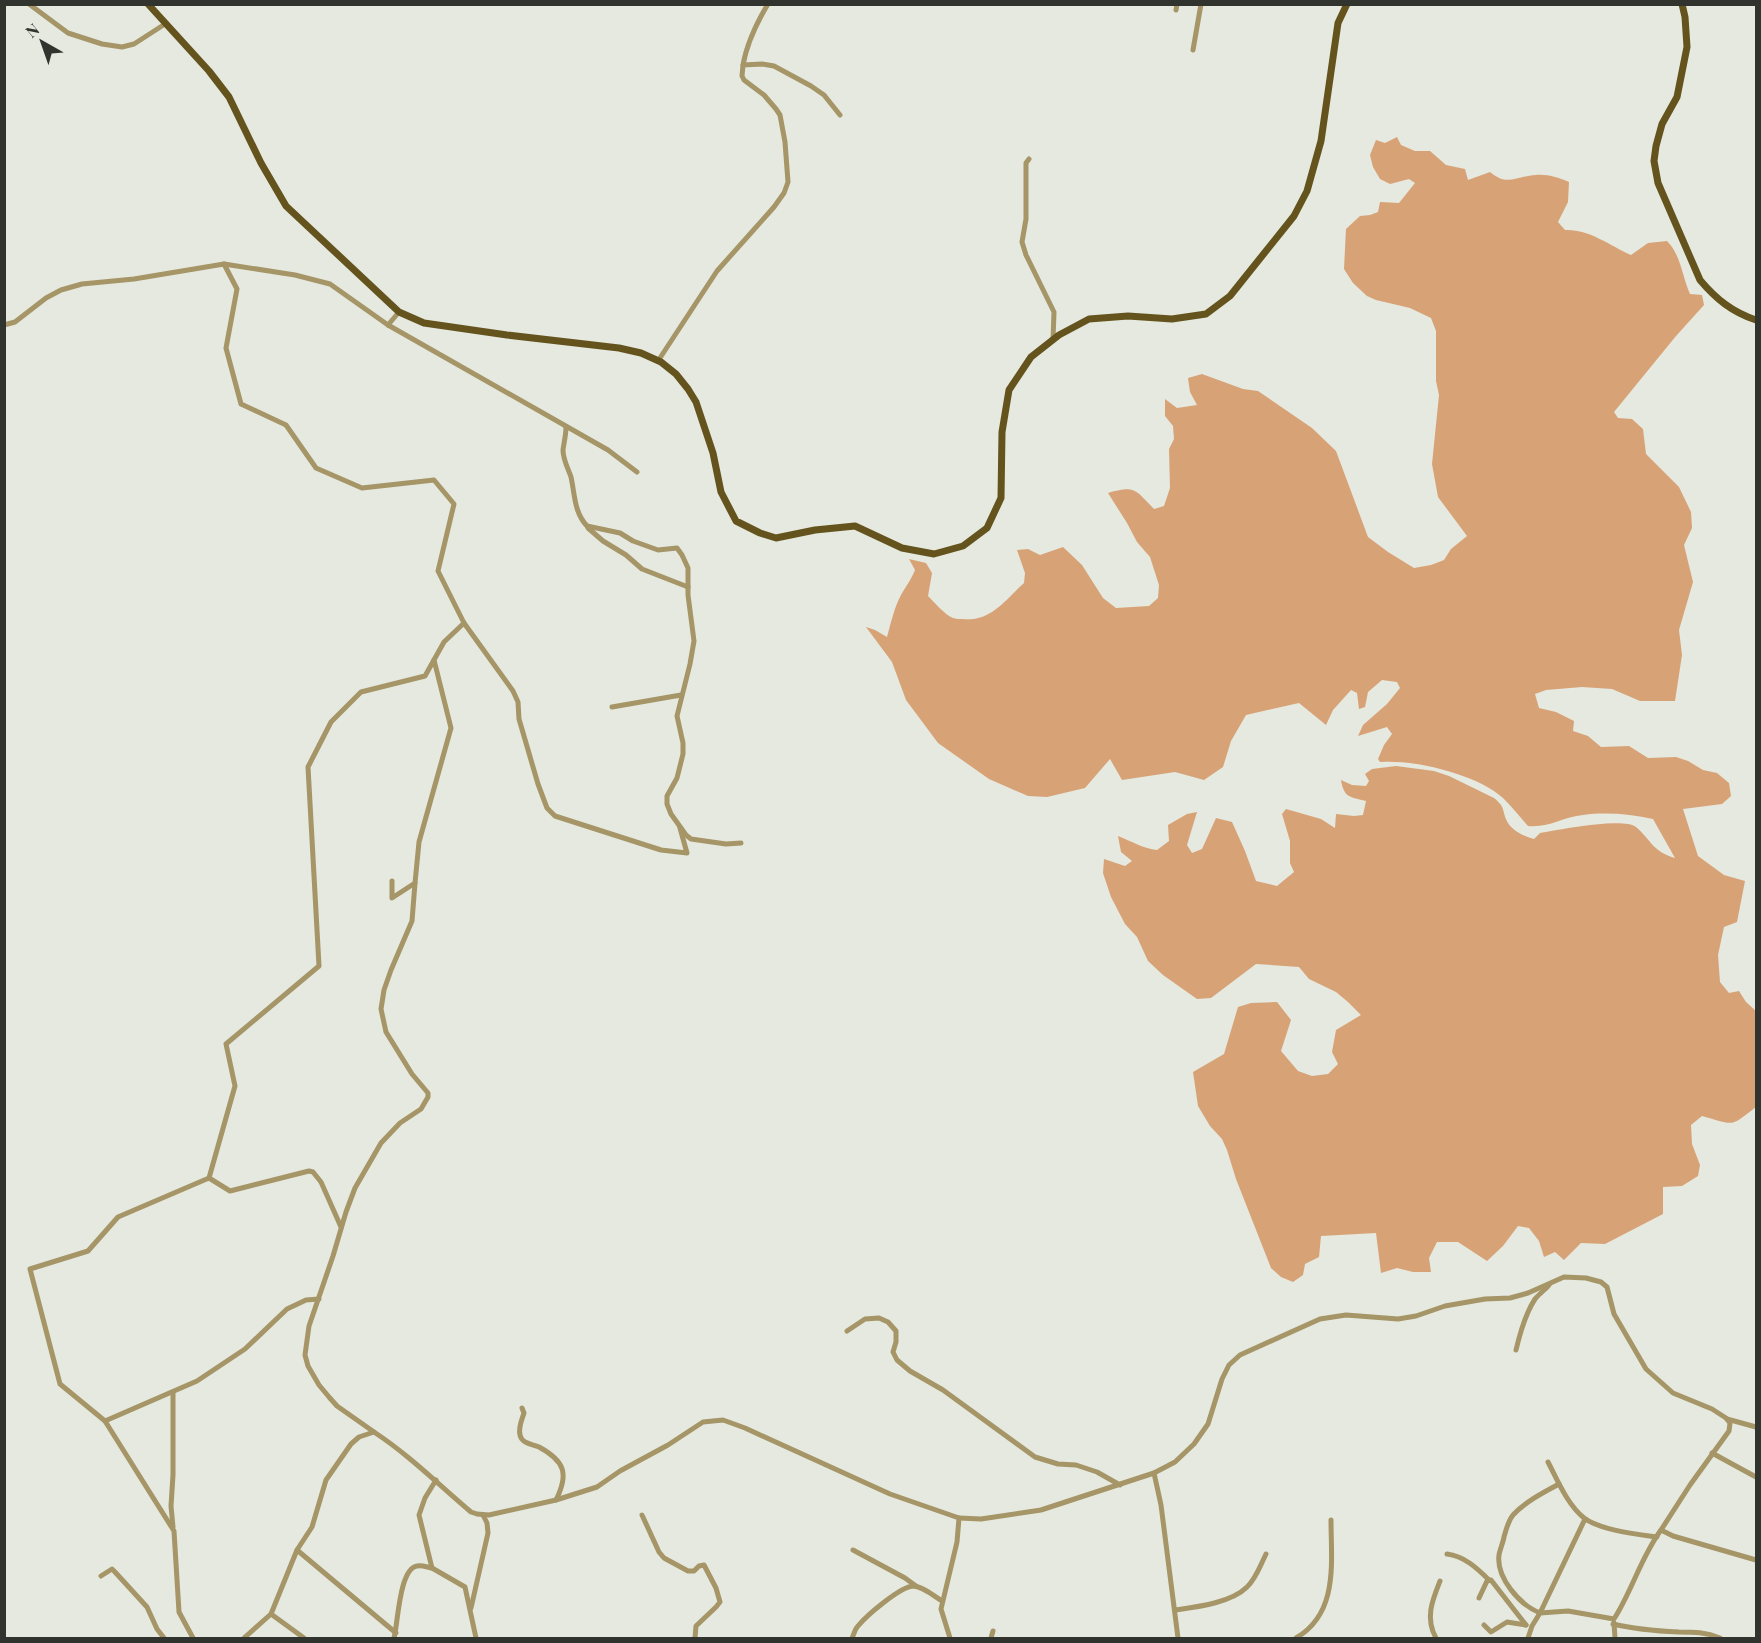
<svg xmlns="http://www.w3.org/2000/svg" width="1761" height="1643" viewBox="0 0 1761 1643" font-family="'Playfair Display',serif">
  <style>
    .forest { fill: #d8a277 }
    .lines { fill: none; stroke-linecap: round; stroke-linejoin: round }
    .minor { stroke: #a59567; stroke-width: 5 }
    .major { stroke: #64531d; stroke-width: 7 }
  </style>
  <rect width="100%" height="100%" fill="#e5e9df"/>
  <!-- forest -->
  <path class="forest" d="M1397 137 1401 145 1415 151H1430L1446 165 1465 169 1468 180 1490 172C1508 187 1515 176 1536 175 1548 174 1559 178 1569 182L1568 202 1558 222 1565 230C1589 229 1609 245 1631 255L1648 243 1667 241C1681 255 1682 276 1690 294L1702 295 1704 305 1676 336 1614 412 1618 418 1632 419 1643 429 1646 454 1679 487 1691 512 1692 528 1684 545 1693 582 1679 630 1682 655 1675 701H1640L1612 689 1582 687 1546 690 1535 694 1539 708 1556 712 1574 721 1573 731 1588 736 1601 747 1629 746 1648 758 1676 757 1688 761 1703 770 1717 773 1729 783 1731 796 1722 804 1683 809 1698 856 1724 875 1745 881 1737 922 1724 927 1718 955 1720 982 1729 993 1739 991 1746 1002 1756 1011V1073H1755L1756 1107C1729 1128 1735 1125 1702 1116L1691 1125 1692 1144 1700 1165 1698 1176 1682 1186 1663 1187V1214L1605 1244 1581 1243 1564 1260 1555 1252 1544 1257 1539 1241 1529 1228 1518 1226 1503 1246 1487 1261 1458 1242H1437L1429 1258 1431 1272H1413L1397 1268 1381 1273 1376 1233 1321 1236 1319 1257 1305 1264 1303 1275 1293 1282 1281 1277 1271 1268 1236 1179 1227 1150 1222 1139 1210 1126 1198 1106 1193 1072 1224 1054 1238 1007 1251 1003 1277 1002 1291 1020 1281 1051 1298 1071 1312 1076 1328 1074 1338 1064 1332 1052 1336 1030 1361 1015 1348 1002 1336 992 1309 979 1299 967 1256 964 1211 998 1197 999 1163 975 1148 961 1137 937 1125 924 1111 897 1103 873 1104 859 1125 866 1132 861 1121 852 1118 836C1131 841 1144 849 1157 850L1169 841 1168 825 1187 814 1197 812 1187 845 1192 853 1202 849 1216 818 1232 822 1245 851 1256 881 1277 886 1294 872 1290 863V841L1282 814 1286 809 1321 819 1335 828 1336 814 1354 816 1363 815 1366 801C1350 797 1344 798 1341 780L1352 785 1366 786 1369 781 1365 774 1372 769 1396 766 1434 771 1449 776 1494 798C1505 807 1502 809 1506 819 1510 830 1523 836 1534 839L1540 833C1558 830 1623 817 1636 827 1652 841 1652 851 1675 858L1653 819C1631 814 1605 812 1583 815 1563 817 1549 828 1528 826 1520 817 1512 807 1503 798 1478 775 1415 759 1380 762L1378 759 1384 745 1392 734 1387 727 1358 736 1363 725 1387 704 1400 688 1397 682 1382 680 1368 692 1365 707 1359 709 1357 693 1351 690 1333 710 1326 725 1299 703 1246 715 1231 741 1223 767 1204 780 1175 772 1122 780 1110 759 1085 788 1047 797 1028 796 989 779 938 743 906 700 892 662 866 627 875 630 887 637C891 623 894 608 901 595 906 586 911 580 915 570L909 559 926 563 932 573 928 596C934 602 945 615 953 618 956 619 959 619 962 619 991 622 1005 600 1024 583L1025 573 1017 550 1028 549 1040 555 1063 547 1082 565 1103 598 1116 608 1149 606 1158 598 1159 585 1150 557 1137 542 1127 523 1108 493C1136 485 1135 490 1154 509L1164 506 1170 488 1169 449 1174 439 1173 426 1165 416V399L1177 408 1197 405 1190 392 1188 378 1202 374 1243 389 1258 391 1312 428 1336 451 1368 537 1388 552 1414 568 1431 565 1444 560 1451 549 1467 536 1438 497 1432 464 1439 395 1436 381V331L1431 318 1410 308 1376 300 1367 296 1353 283 1344 269 1346 229 1360 216 1370 215 1378 212 1380 202 1399 203 1415 183 1409 179 1390 184 1380 179 1373 167 1370 155 1376 140 1385 143Z"/>
  <g class="lines">
    <!-- minor -->
    <g class="minor">
      <path d="M29 4 68 33 102 44 122 47 134 44 165 24"/>
      <path d="M1176 10 1177 4"/>
      <path d="M1193 50 1201 4"/>
      <path d="M743 65C747 43 756 24 768 4"/>
      <path d="M1029 159 1026 163V219L1022 242 1026 255 1054 312 1053 340"/>
      <path d="M4 325 15 322 46 298 61 290 82 284 134 279 224 264 295 275 330 284 388 325 608 450 637 472"/>
      <path d="M388 325 399 312"/>
      <path d="M658 361 717 271 774 207 784 193 788 182 785 142 780 115 776 109 764 95 744 80 742 76 743 65 762 64 774 66 811 86 824 95 840 115"/>
      <path d="M566 427C566 435 564 442 563 450 563 460 568 468 571 477 575 495 574 512 587 526L620 533 633 541 658 550 677 548 682 555 688 568V595L694 641 690 664 677 716 683 743V754L677 778 667 796V804L671 814 686 835 691 839 726 844 741 843"/>
      <path d="M588 528 603 541 626 555 642 569 688 587"/>
      <path d="M464 623 513 691 518 702 519 719 538 784 547 808 555 816 661 850 687 853 680 828"/>
      <path d="M612 707 681 695"/>
      <path d="M392 881V898L415 883 419 842 451 728 434 660"/>
      <path d="M209 1178 235 1086 226 1044 319 966 308 767 331 722 361 692 425 676 444 642 464 623 438 571 454 504 434 480 362 488 316 468 286 425 241 404 226 348 237 289 224 264"/>
      <path d="M847 1331 865 1319 879 1318 888 1322 896 1331V1342L893 1352 897 1360 910 1371 943 1390 1035 1457 1058 1464 1076 1465 1097 1472 1120 1485"/>
      <path d="M1516 1350C1520 1333 1525 1314 1535 1299 1539 1294 1545 1290 1549 1285"/>
      <path d="M522 1408 524 1413C522 1419 518 1428 520 1435 522 1444 532 1444 539 1447 565 1461 569 1474 556 1500"/>
      <path d="M1727 1419 1756 1427"/>
      <path d="M105 1421 197 1381 245 1349 287 1309 306 1300 319 1299"/>
      <path d="M374 1432 337 1406 329 1397 319 1385 308 1366 305 1355 309 1326 333 1256 346 1212 355 1188 381 1143 400 1123 421 1109 428 1097V1093L412 1074 386 1032 381 1009 384 990 391 970 412 921 415 883"/>
      <path d="M1712 1453 1756 1477"/>
      <path d="M1548 1462C1558 1481 1567 1504 1584 1518 1600 1530 1636 1534 1657 1537"/>
      <path d="M1154 1473 1175 1462 1194 1444 1208 1424 1222 1379 1229 1365 1240 1355 1320 1319 1346 1315 1398 1319 1416 1316 1445 1306 1485 1299 1510 1298 1528 1293 1564 1277 1586 1278 1601 1282 1607 1287 1614 1314 1646 1369 1673 1393 1712 1409 1726 1418 1730 1423 1729 1431 1690 1485 1661 1530"/>
      <path d="M436 1480 425 1498 419 1515 432 1568 465 1587 476 1638"/>
      <path d="M1559 1484C1544 1492 1525 1502 1513 1515 1508 1521 1506 1530 1504 1537 1503 1543 1500 1549 1499 1555 1496 1578 1520 1605 1540 1613L1585 1519"/>
      <path d="M642 1515 659 1552 664 1558 688 1571H694L699 1566 704 1565 716 1588 720 1602 716 1607 696 1626 695 1638"/>
      <path d="M173 1527 171 1506 173 1475V1392"/>
      <path d="M297 1550 396 1633"/>
      <path d="M853 1550 905 1578 916 1586"/>
      <path d="M1447 1554C1464 1556 1477 1568 1489 1580"/>
      <path d="M101 1576 112 1569 115 1572 147 1607 157 1629 164 1638"/>
      <path d="M1479 1598 1487 1581 1491 1580 1526 1625"/>
      <path d="M471 1608 488 1533 487 1523 483 1515"/>
      <path d="M1175 1610C1196 1607 1231 1603 1247 1587 1256 1579 1261 1564 1266 1554"/>
      <path d="M271 1614 304 1638"/>
      <path d="M1614 1623 1615 1638"/>
      <path d="M1613 1624C1634 1629 1657 1631 1679 1632 1694 1632 1706 1632 1720 1638"/>
      <path d="M1484 1625 1491 1632 1507 1622 1526 1625"/>
      <path d="M193 1638 179 1612 174 1531 105 1421 60 1384 30 1269 88 1251 118 1217 209 1178 230 1191 309 1171 313 1172 321 1182 341 1227"/>
      <path d="M244 1638 271 1614 297 1550 312 1527 326 1480 351 1444 359 1437 374 1432C409 1455 439 1485 471 1512L477 1514 489 1515 556 1500 597 1487 620 1471 668 1445 703 1422 723 1420 745 1428 890 1494 959 1518 981 1519 1041 1510 1154 1473 1161 1505 1178 1638"/>
      <path d="M394 1638C398 1624 399 1569 417 1566 421 1565 427 1567 432 1568"/>
      <path d="M852 1638C854 1634 855 1629 858 1626 867 1615 900 1587 913 1586 922 1586 934 1596 942 1601"/>
      <path d="M950 1638 941 1609 957 1542 959 1518"/>
      <path d="M991 1638 993 1631"/>
      <path d="M1296 1638C1339 1613 1331 1562 1331 1520"/>
      <path d="M1436 1638C1425 1618 1432 1601 1440 1581"/>
      <path d="M1528 1638 1532 1626 1540 1613 1568 1611 1614 1619C1632 1591 1641 1557 1661 1530L1673 1536 1756 1560"/>
    </g>
    <!-- major -->
    <g class="major">
      <path d="M148 4 209 71 229 97 261 163 286 206 399 312 424 323 507 335 619 348 641 353 661 362 676 374 688 389 696 402 713 453 721 492 736 521 760 533 776 538 815 530 855 526 902 548 934 554 963 546 987 528 1001 498 1002 432 1009 390 1031 357 1059 335 1089 319 1128 316 1172 319 1206 314 1230 296 1294 216 1307 191 1321 141 1338 23 1347 4"/>
      <path d="M1682 4 1685 17 1687 47 1677 97 1662 124 1656 146 1654 161 1658 183 1700 280C1716 299 1732 312 1756 320"/>
    </g>
  </g>
  <!-- border -->
  <rect width="1761" height="1643" fill="none" stroke="#31332f" stroke-width="12"/>
  <!-- north arrow -->
  <g transform="translate(42 42) rotate(320)" stroke="#e5e9df" stroke-width="4.5" paint-order="stroke">
  <path d="M0-4.5L10 22L0 15L-10 22Z" fill="#31332f"/>
  <text y="-9" font-size="16" font-weight="bold" text-anchor="middle" fill="#31332f">N</text>
  </g>
</svg>
